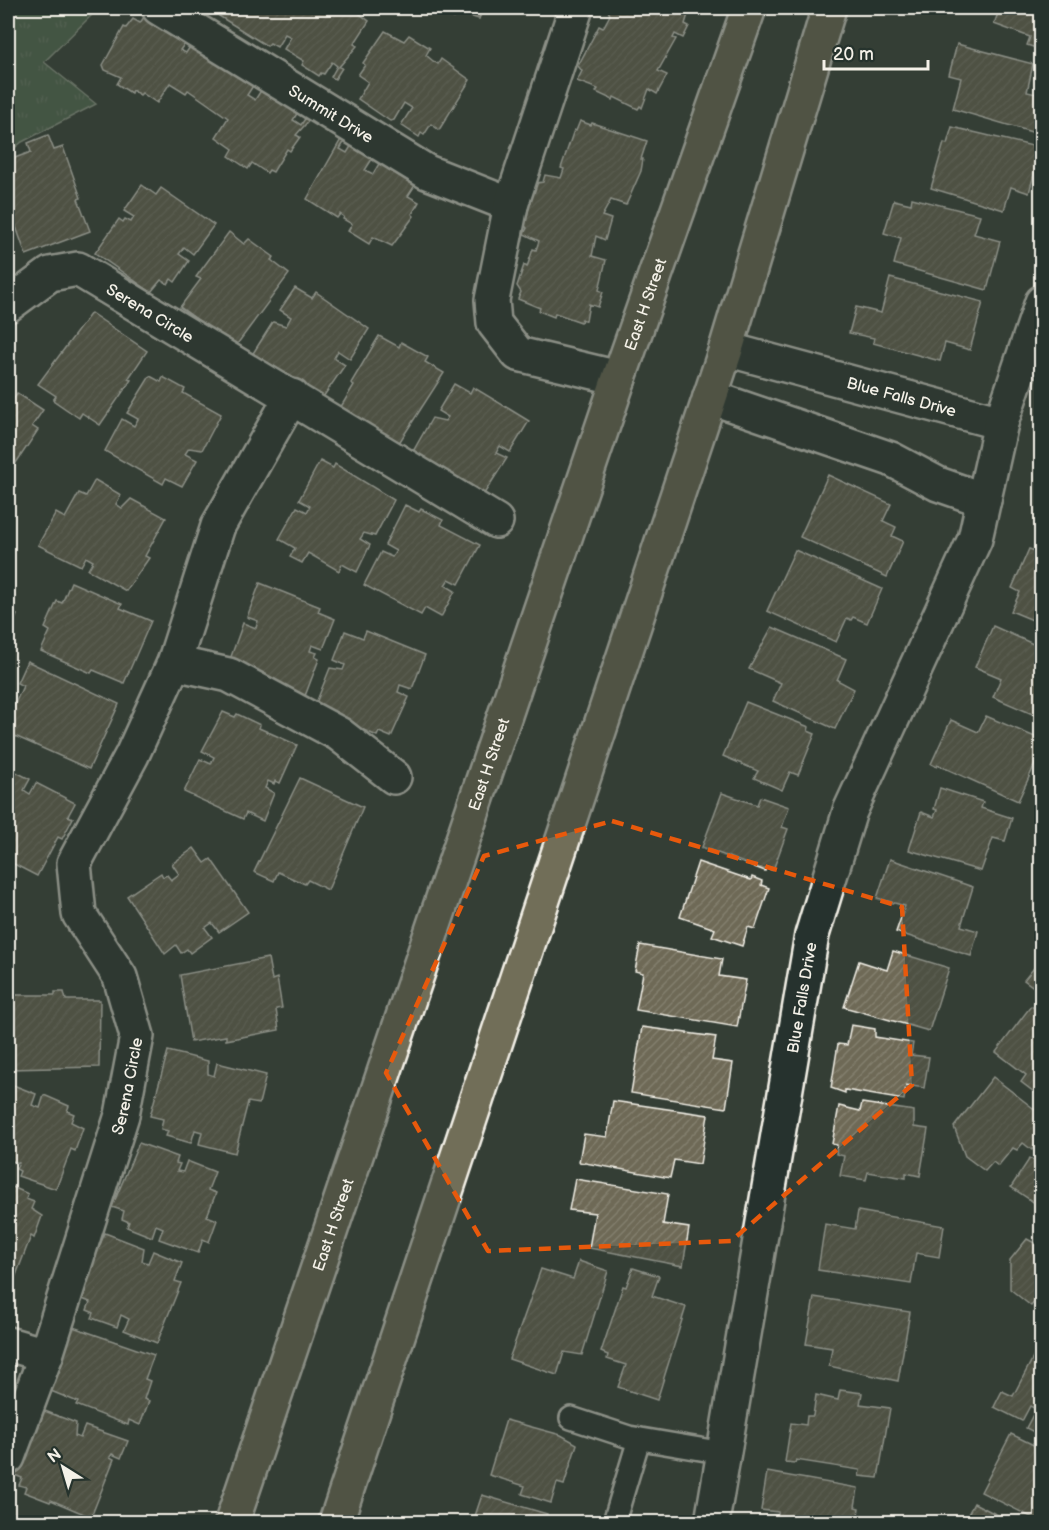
<svg xmlns="http://www.w3.org/2000/svg" width="1049" height="1530" viewBox="0 0 1049 1530" font-family="'Balsamiq Sans',sans-serif">
  <style>
    .grass { fill: url(#grass-tufts); stroke: #a6b19f; stroke-width: 1.5 }
    .building { fill: url(#building-hatch); stroke: #f4f1e8; stroke-width: 1.5 }
    .lines { fill: none; stroke-linecap: round; stroke-linejoin: round }
    .service-casing { stroke: #f4f1e8; stroke-width: 26 }
    .minor-casing { stroke: #f4f1e8; stroke-width: 38 }
    .primary-casing { stroke: #f4f1e8; stroke-width: 38 }
    .service { stroke: #26332d; stroke-width: 21 }
    .minor { stroke: #26332d; stroke-width: 33 }
    .primary { stroke: #716e59; stroke-width: 33 }
    .marked { fill: none; stroke: #e8590c; stroke-width: 4.5; stroke-dasharray: 12 8; stroke-linejoin: round }
    .labels { text-anchor: middle; stroke-width: 5; stroke-linejoin: round; paint-order: stroke }
    .street-label { font-size: 16px; fill: #f4f1e8; stroke: #26332d }
  </style>
  <defs>
    <pattern id="grass-tufts" width="24" height="20" patternUnits="userSpaceOnUse" patternTransform="scale(1.5)"><rect width="24" height="20" fill="#577156"/><path d="M3 7l-1-3M5 7V3M7 7l1-3M15 17l-1-3M17 17v-4M19 17l1-3" fill="none" stroke="#70866e"/></pattern>
    <pattern id="building-hatch" width="6" height="6" patternUnits="userSpaceOnUse" patternTransform="scale(1.5)"><rect width="6" height="6" fill="#6e6956"/><path d="M-1 1l2-2M0 6l6-6M5 7l2-2" fill="none" stroke="#837f6e"/></pattern>
  </defs>
  <rect width="100%" height="100%" fill="#343e35"/>
  <filter id="ink" filterUnits="userSpaceOnUse"><feTurbulence type="fractalNoise" baseFrequency=".0167" numOctaves="2"/><feDisplacementMap in="SourceGraphic" scale="12" xChannelSelector="R" yChannelSelector="G"/><feConvolveMatrix kernelMatrix="1 2 1 2 8 2 1 2 1" color-interpolation-filters="sRGB"/></filter>
  <g filter="url(#ink)">
    <!-- grass -->
    <path class="grass" d="M8 8H99L44 62 96 104 22 142 8 153Z"/>
    <!-- building -->
    <g class="building">
      <path d="M214 8H352L369 21 354 44 357 46 339 67 342 68 335 79 331 77 337 66 332 62 324 74 321 73 319 76 302 65 304 61 284 49 291 37 285 34 277 47 270 43 267 46 219 16 222 12Z"/>
      <path d="M431 8H483L479 19 463 14 458 9 454 18Z"/>
      <path d="M607 8H690L685 24 689 26 683 38 675 34 673 38 676 39 658 71 667 75 657 94 649 89 642 108 640 106 638 109 614 97 613 100 596 92 598 89 577 81 582 71 578 66 599 26 603 28 610 15Z"/>
      <path d="M1000 8H1042V50L1027 45 1030 37 994 24Z"/>
      <path d="M148 11 188 39 180 50 186 53 195 39 258 78 247 95 255 100 265 84 301 107 293 120 301 125 308 114 312 117 296 135 300 137 290 151 287 149 273 172 269 170 267 173 252 163 248 169 229 156 233 149 216 137 228 118 188 90 186 93 170 83 157 103 142 93 140 95 132 90 131 93 117 84 121 77 105 70 103 65 124 27 126 28 133 19 140 23Z"/>
      <path d="M385 31 404 41 409 35 430 48 426 55 433 61 438 64 441 59 470 80 439 130 431 124 424 135 421 133 419 137 401 125 412 108 404 103 394 120 390 121 358 99 368 82 358 75 365 65 363 63Z"/>
      <path d="M957 44 1033 64 1027 92 1042 95V135L953 109 961 78 949 75Z"/>
      <path d="M580 121 591 125 592 123 647 141 641 159H643L641 171 626 205 611 200 602 216 611 219 605 240 596 236 592 256 606 260 599 290 603 292 598 307 589 304 586 321 582 319 581 322 555 313 554 317 539 311 540 308 518 299 521 292 517 286 524 265 527 267 533 249 536 250 539 241 524 234 527 228 522 222 528 204 537 183 543 182 545 175 561 178 564 169 561 168 574 130 576 131Z"/>
      <path d="M952 127 1041 148 1029 193 1011 187 1004 210 931 188 944 143 947 144Z"/>
      <path d="M48 135 54 150 63 147 81 198 78 199 90 231 26 255 14 221 11 223 8 212V166L14 164 12 159 31 152 28 143Z"/>
      <path d="M343 136 346 139 340 149 347 153 353 143 376 153 365 170 373 174 383 157 419 179 408 196 419 202 412 214 414 216 392 246 373 237 369 244 348 231 352 224 343 219 344 217 340 214 337 218 307 199Z"/>
      <path d="M142 185 156 195 161 188 214 225 193 254 184 247 179 254 189 261 175 282 171 279 168 284 161 280 151 292 95 253 119 219 123 222 125 219 131 222 134 217 124 211Z"/>
      <path d="M912 198 980 215 974 234 1000 241 987 290 894 264 901 238 884 233 894 200 911 204Z"/>
      <path d="M229 232 244 244 249 239 274 257 271 260 289 274 235 347 180 307 201 279 196 277Z"/>
      <path d="M890 278 983 302 970 350 945 343 940 361 873 343 874 338 849 333 856 307 881 313Z"/>
      <path d="M295 288 312 298 316 292 369 329 350 359 338 351 334 358 345 365 319 403 250 358 273 322 286 326 291 317 280 310Z"/>
      <path d="M91 313 147 351 128 379 131 380 100 425 82 413 79 418 53 400 56 396 38 384Z"/>
      <path d="M379 336 399 347 401 342 428 357 425 362 444 373 395 449 336 415 354 385 351 383Z"/>
      <path d="M150 376 161 382 163 377 185 389 183 393 221 414 202 450 189 448 185 454 197 460 182 486 166 478 163 484 105 451 122 419 134 426 138 419 127 413Z"/>
      <path d="M454 384 470 393 473 387 529 421 510 452 500 446 496 453 507 458 482 497 411 455 432 418 445 421 448 417 438 411Z"/>
      <path d="M17 393 43 410 32 426 38 430 8 475V401L11 403Z"/>
      <path d="M320 461 333 468 335 464 394 500 375 536 364 533 360 539 370 545 357 572 342 564 339 571 308 553 302 563 290 557 295 548 279 539 297 507 307 512 310 506 299 500Z"/>
      <path d="M828 475 891 504 883 521 896 527 892 536 903 541 887 577 800 537Z"/>
      <path d="M95 480 121 495 116 504 122 508 131 499 166 518 145 556 149 558 126 591 88 570 93 561 86 557 81 566 38 545 56 513 65 518 79 493 86 496Z"/>
      <path d="M405 505 419 512 421 509 443 520 441 525 480 545 459 584 449 579 445 585 455 591 441 617 425 608 421 615 364 585 381 552 392 557 396 551 385 545Z"/>
      <path d="M1037 547 1042 549V616L1038 614 1035 621 1011 611 1020 592 1012 588 1029 549 1035 551Z"/>
      <path d="M795 550 882 589 867 623 853 617 851 620 847 618 836 642 767 611Z"/>
      <path d="M71 582 122 604 120 608 151 621 124 683 93 670 91 673 41 651 50 631 45 628 57 601 62 603Z"/>
      <path d="M260 583 320 607 318 612 335 619 323 649 312 645 310 651 317 653 315 657 319 659 305 696 228 665 243 623 256 628 258 621 247 617Z"/>
      <path d="M8 611 17 615 8 637Z"/>
      <path d="M993 626 1042 648V718L993 697 1001 678 975 667Z"/>
      <path d="M772 627 846 659 837 680 854 689 835 729 773 701 781 683 749 669Z"/>
      <path d="M345 631 363 638 366 631 425 655 412 689 400 685 398 692 409 697 391 737 379 732 377 736 314 708 330 668 343 670 345 665 334 660Z"/>
      <path d="M27 661 119 704 89 769 8 733V707L13 708 23 686 17 683Z"/>
      <path d="M746 702 809 727 808 731 815 734 798 775 790 772 782 790 754 778 758 771 723 756Z"/>
      <path d="M223 712 235 717 237 714 260 725 259 728 297 745 280 783 275 781 274 784 268 781 265 788 274 793 263 821 246 813 243 819 184 792 200 759 211 764 214 757 202 751Z"/>
      <path d="M986 716 1042 740V749L1018 801 938 765 937 767 931 764 951 720 978 732Z"/>
      <path d="M8 768 30 779 24 790 30 794 36 783 75 803 68 816 73 818 62 839 58 837 37 876 8 861Z"/>
      <path d="M300 778 363 807 328 890 308 880 305 884 278 872 274 881 254 872Z"/>
      <path d="M940 788 983 802 981 808 1012 818 1005 841 993 838 981 871 909 850 921 812 934 817 937 810 934 809Z"/>
      <path d="M722 793 757 805 760 797 789 807 782 827 788 829 773 870 766 868 765 871 702 847Z"/>
      <path d="M194 848 205 863 211 859 248 912 219 932 212 923 205 928 212 937 190 953 187 949 181 953 176 945 165 954 127 896 161 873 163 877 167 875 171 880 179 874 172 864Z"/>
      <path d="M890 859 973 887 961 926 978 931 971 956 896 932 905 906 877 898Z"/>
      <path d="M698 862 751 880 752 877 762 881 761 885 769 888 755 929 748 927 742 946 712 936 715 929 680 917Z"/>
      <path d="M640 945 722 959 719 976 746 980 737 1027 636 1010 643 973 635 971Z"/>
      <path d="M893 951 949 968 929 1031 844 1007 859 961 887 970Z"/>
      <path d="M268 958 272 980 277 978 282 1008 276 1009 279 1030 226 1040V1036L191 1042 180 975Z"/>
      <path d="M1042 958V993L1024 980Z"/>
      <path d="M55 992H64L66 1000H100L99 1067 9 1069 8 1017 11 1016V995H55Z"/>
      <path d="M1031 1006 1042 1014V1098L1021 1082 1026 1075 996 1052Z"/>
      <path d="M851 1025 875 1029V1037L913 1043 911 1055 929 1057 924 1088 906 1085 904 1100 845 1090V1093L831 1088 838 1044 847 1045Z"/>
      <path d="M642 1027 716 1037 712 1060 733 1063 726 1108 631 1093Z"/>
      <path d="M168 1051 208 1061V1074L214 1076 217 1063 266 1075 259 1104 248 1102 235 1153 199 1144 202 1132 195 1130 191 1143 166 1136 168 1131 161 1129 163 1119 150 1116Z"/>
      <path d="M993 1077 1042 1115V1138L1032 1150 1023 1143 1017 1150 1013 1148 998 1166 993 1162 985 1171 965 1156 954 1127Z"/>
      <path d="M8 1083 36 1094 32 1105 40 1108 44 1095 69 1106 67 1111 74 1114 71 1122 83 1128 75 1151 71 1149 56 1189 18 1176 20 1171 16 1169 19 1163 12 1161 8 1170Z"/>
      <path d="M613 1101 708 1115 700 1164 674 1160 670 1178 579 1162 584 1134 607 1137Z"/>
      <path d="M862 1103 914 1111V1127L928 1129 920 1176 906 1173V1178L868 1172 866 1180 840 1176 844 1156 836 1154 837 1145 832 1144 839 1106 860 1111Z"/>
      <path d="M139 1143 178 1157 176 1163 180 1164 177 1171 183 1172 187 1161 215 1172 208 1190 216 1193 207 1216 217 1220 209 1242 203 1239 198 1253 159 1239 163 1228 156 1225 152 1237 127 1227 129 1222 122 1219 124 1211 112 1207Z"/>
      <path d="M1030 1158 1042 1166 1041 1207 1011 1187Z"/>
      <path d="M575 1179 668 1194 663 1224 689 1228 683 1266 589 1248 595 1213 569 1210Z"/>
      <path d="M8 1185 28 1194 26 1199 34 1202 31 1209 42 1216 34 1238 31 1236 15 1278 8 1275Z"/>
      <path d="M858 1211 944 1226 939 1257 916 1253 911 1284 818 1270 825 1224 855 1229Z"/>
      <path d="M105 1233 144 1248 142 1261 148 1263 153 1251 182 1263 175 1281 181 1283 157 1343 124 1330 129 1319 121 1315 117 1327 92 1318 94 1313 87 1310 90 1302 77 1297Z"/>
      <path d="M1027 1239 1042 1247V1298L1039 1296 1031 1306 1010 1289V1260Z"/>
      <path d="M579 1261 608 1271 582 1355 564 1352 557 1375 509 1359 541 1269 573 1279Z"/>
      <path d="M633 1268 659 1276 652 1296 686 1307 657 1400 618 1387 626 1365 607 1359 608 1355 601 1352 623 1286 626 1287Z"/>
      <path d="M814 1297 910 1312 898 1381 829 1366 832 1348 806 1344Z"/>
      <path d="M70 1326 154 1355 145 1379 150 1381 144 1399 149 1401 140 1425 129 1420 128 1425 76 1405 78 1402 46 1389Z"/>
      <path d="M1034 1356 1042 1359V1436L1026 1428 1036 1409 1030 1406 1022 1421 994 1407 1002 1391 1013 1396Z"/>
      <path d="M840 1390 862 1393 860 1404 890 1408 878 1478 859 1476 860 1470 796 1460 795 1463 785 1462 791 1423 806 1425 807 1416H813L816 1395 838 1400Z"/>
      <path d="M37 1408 76 1423 75 1436 80 1438 85 1426 128 1441 121 1458 112 1454 110 1457 114 1459 91 1517 51 1500 50 1502 24 1492 26 1487 19 1485 22 1478 12 1474Z"/>
      <path d="M506 1420 561 1435 577 1444 564 1485 557 1483 551 1503 522 1494 525 1486 489 1475Z"/>
      <path d="M1011 1434 1042 1449 1041 1522 981 1492Z"/>
      <path d="M767 1472 858 1488 855 1507 859 1508 857 1522H779L778 1512 761 1510Z"/>
      <path d="M482 1495 547 1514 546 1517 552 1520 551 1522H473Z"/>
      <path d="M974 1503 1011 1522H964Z"/>
    </g>
    <g class="lines">
      <defs>
        <g id="service">
          <path d="M571 1418 629 1437 724 1453"/>
          <path d="M614 1522 639 1439"/>
        </g>
        <g id="minor">
          <path id="s1" d="M159 8 427 172 511 205"/>
          <path d="M576 8 511 205 492 300 494 323 518 354 619 378"/>
          <path id="s2" d="M8 305 50 274 78 269 496 521"/>
          <path id="s3" d="M726 349 1001 423"/>
          <path d="M710 397 891 459 938 484 984 500"/>
          <path d="M174 663 229 675 339 734 394 777"/>
          <path d="M8 1344 46 1355"/>
          <path id="s4" d="M8 1457 46 1355 122 1115 137 1036 120 977 79 914 74 863 132 755 174 663 218 526 292 396"/>
          <path id="s5" d="M712 1522 812 935 850 811 975 539 1001 423 1042 302"/>
        </g>
        <g id="primary">
          <path id="s6" d="M232 1522 619 378 749 8"/>
          <path d="M336 1522 726 349 829 8"/>
        </g>
      </defs>
      <!-- service casing -->
      <use href="#service" class="service-casing"/>
      <!-- minor casing -->
      <use href="#minor" class="minor-casing"/>
      <!-- primary casing -->
      <use href="#primary" class="primary-casing"/>
      <!-- service -->
      <use href="#service" class="service"/>
      <!-- minor -->
      <use href="#minor" class="minor"/>
      <!-- primary -->
      <use href="#primary" class="primary"/>
    </g>
  </g>
  <!-- marked area -->
  <path d="M0 0H1049V1530H0ZM612 821 902 907 912 1085 731 1241 488 1251 386 1073 484 856Z" fill="#343e35" fill-opacity=".55" fill-rule="evenodd"/>
  <path class="marked" d="M612 821 902 907 912 1085 731 1241 488 1251 386 1073 484 856Z"/>
  <g class="labels">
    <!-- street labels -->
    <g class="street-label">
      <text dy="6" stroke="none"><textPath href="#s1" startOffset="202">Summit Drive</textPath></text>
      <text dy="6" stroke="none"><textPath href="#s6" startOffset="1286">East H Street</textPath></text>
      <text dy="6" stroke="none"><textPath href="#s2" startOffset="165">Serena Circle</textPath></text>
      <text dy="6" stroke="none"><textPath href="#s3" startOffset="182">Blue Falls Drive</textPath></text>
      <text dy="6" stroke="none"><textPath href="#s6" startOffset="800">East H Street</textPath></text>
      <text dy="6" stroke="none"><textPath href="#s5" startOffset="532">Blue Falls Drive</textPath></text>
      <text dy="6" stroke="none"><textPath href="#s4" startOffset="390">Serena Circle</textPath></text>
      <text dy="6" stroke="none"><textPath href="#s6" startOffset="314">East H Street</textPath></text>
    </g>
  </g>
  <!-- margin -->
  <rect width="1049" height="1530" fill="none" stroke="#26332d" stroke-width="30"/>
  <rect x="15" y="15" width="1019" height="1500" fill="none" stroke="#f4f1e8" stroke-width="2" filter="url(#ink)"/>
  <!-- north arrow -->
  <g transform="translate(63 1467) rotate(323)" stroke="#26332d" stroke-width="4.5" paint-order="stroke">
  <path d="M0-4.5L10 22L0 15L-10 22Z" fill="#f4f1e8"/>
  <text y="-9" font-size="16" font-weight="bold" text-anchor="middle" fill="#f4f1e8">N</text>
  </g>
  <!-- scale -->
  <path d="M824 60v9h104v-9" fill="none" stroke="#f4f1e8" stroke-width="3"/>
  <text x="833" y="60" font-size="18" fill="#f4f1e8" stroke="#26332d" stroke-width="4.5" paint-order="stroke">20 m</text>
</svg>
